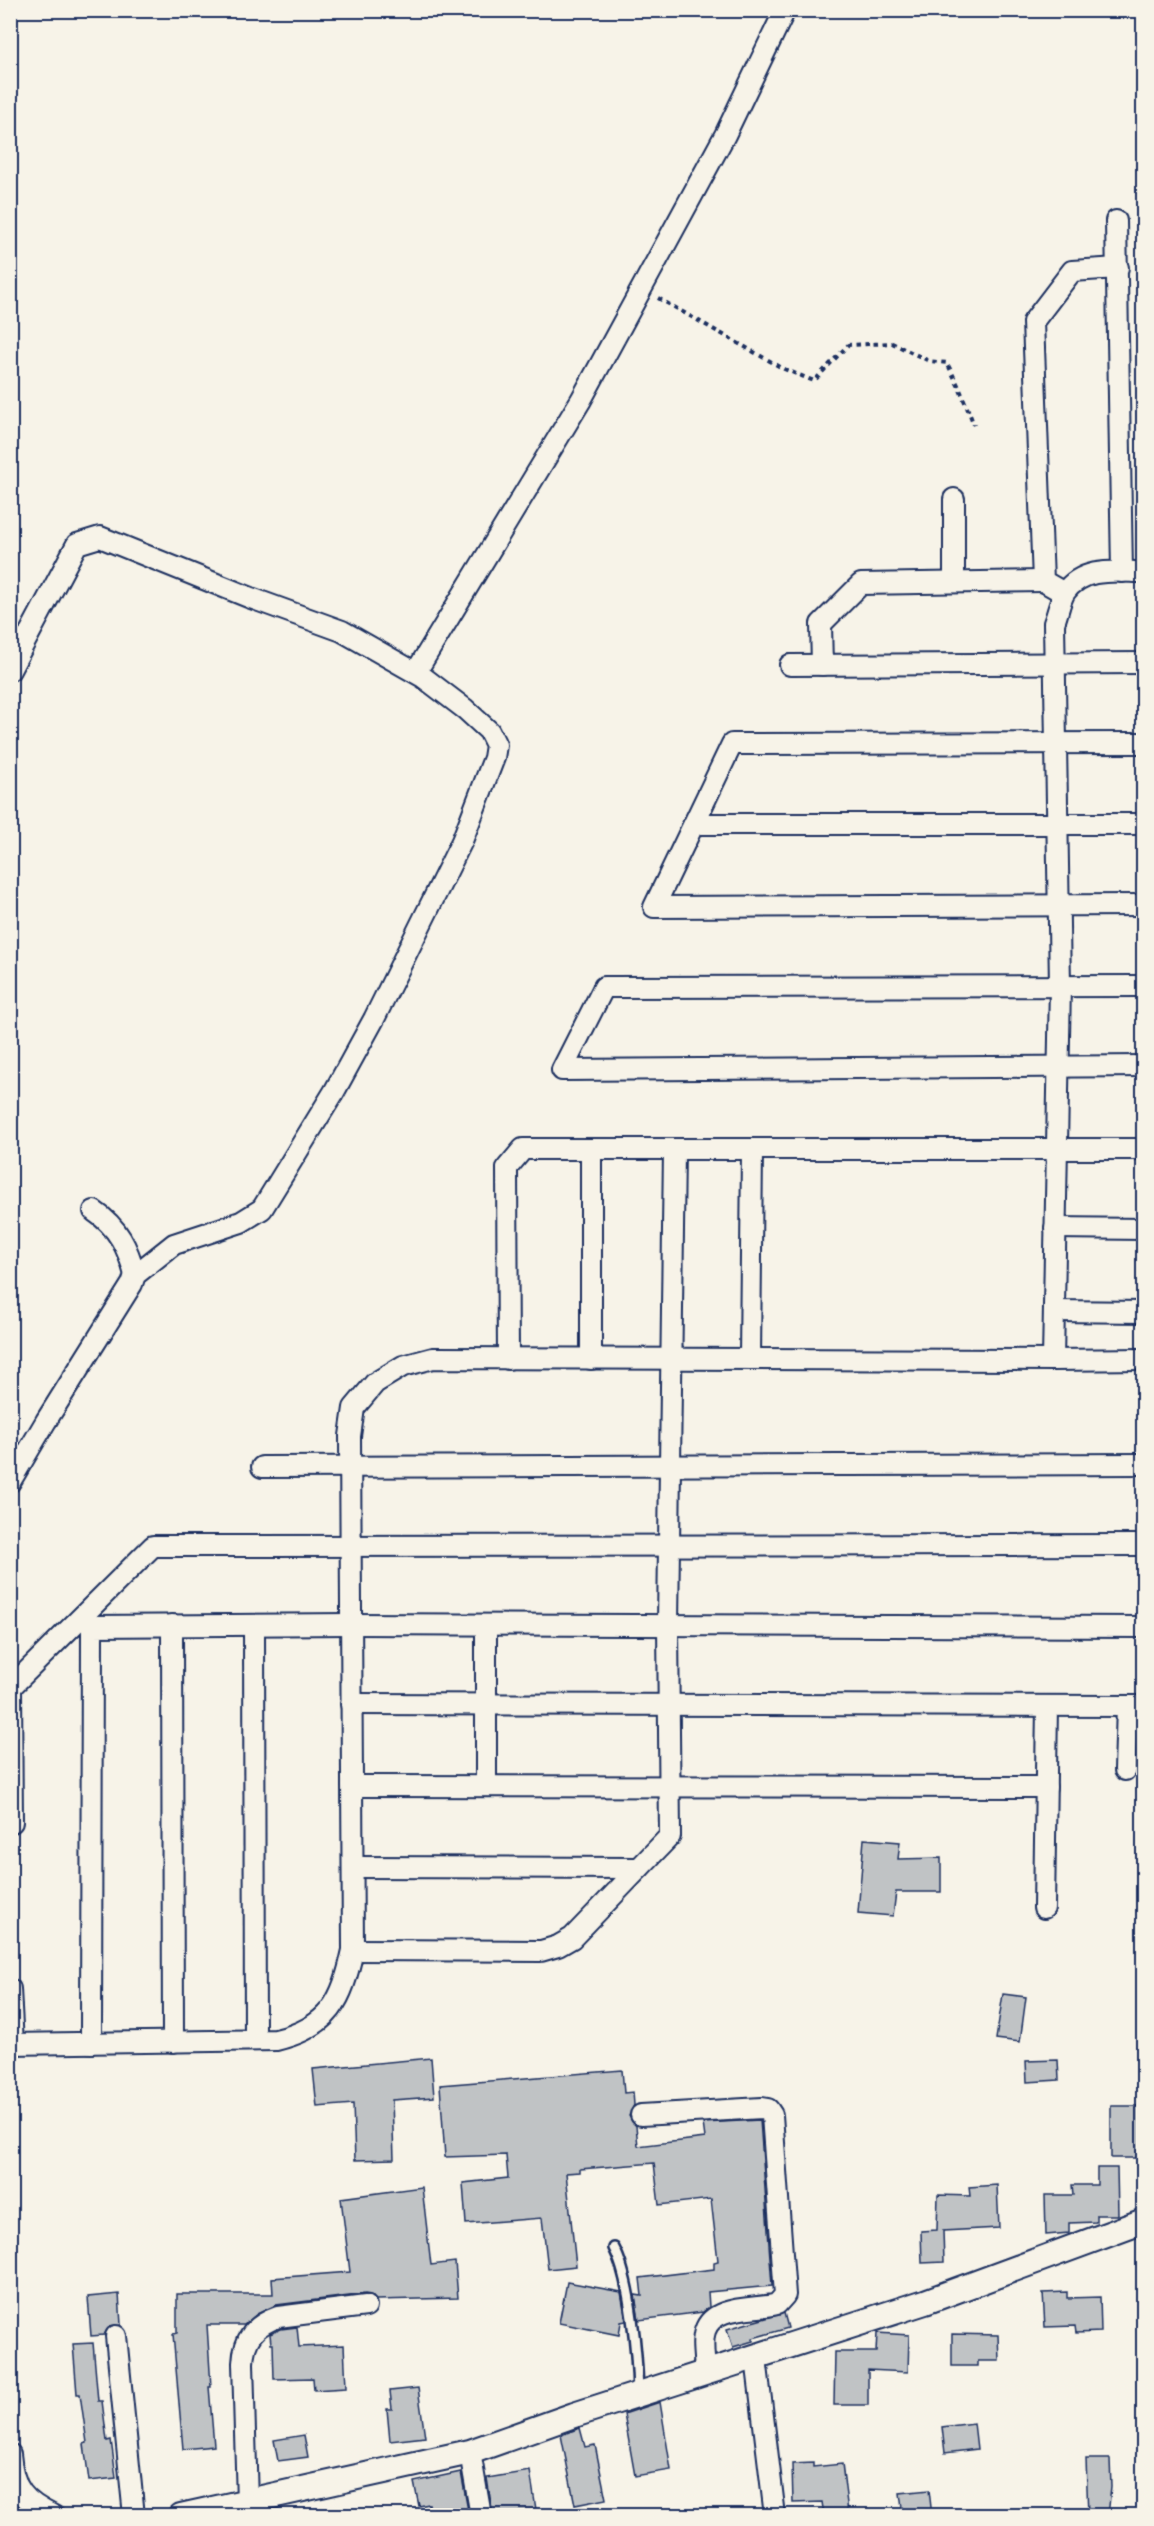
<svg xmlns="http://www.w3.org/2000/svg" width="1154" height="2526" viewBox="0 0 1154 2526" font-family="Itim,sans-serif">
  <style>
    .building { fill: #c0c3c5; stroke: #1b2f5e; stroke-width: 1.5 }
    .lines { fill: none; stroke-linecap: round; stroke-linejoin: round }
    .service-casing { stroke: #1b2f5e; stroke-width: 14 }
    .minor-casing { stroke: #1b2f5e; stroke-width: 24 }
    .tertiary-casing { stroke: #1b2f5e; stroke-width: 28 }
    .path { stroke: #1b2f5e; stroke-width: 4; stroke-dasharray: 4.5 4.5; stroke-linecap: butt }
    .service { stroke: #f7f3e8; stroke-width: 9 }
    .minor { stroke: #f7f3e8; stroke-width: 20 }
    .tertiary { stroke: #f7f3e8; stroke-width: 24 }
  </style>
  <rect width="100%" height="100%" fill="#f7f3e8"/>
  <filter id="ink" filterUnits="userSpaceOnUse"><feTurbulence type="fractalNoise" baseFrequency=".0167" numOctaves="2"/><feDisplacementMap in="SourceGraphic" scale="12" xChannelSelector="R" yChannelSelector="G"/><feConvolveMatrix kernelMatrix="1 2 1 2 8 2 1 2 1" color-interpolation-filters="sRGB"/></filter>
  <g filter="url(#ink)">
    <!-- building -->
    <g class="building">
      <path d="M864 1839 900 1842 898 1859 941 1858V1892H896L893 1916 858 1913Z"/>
      <path d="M1003 1994 1026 1997 1020 2042 996 2039Z"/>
      <path d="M431 2058 434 2097 392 2100 394 2159 355 2160 353 2104 317 2107 313 2069Z"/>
      <path d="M1058 2060 1059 2080 1027 2082 1026 2061Z"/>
      <path d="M622 2070 624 2093 633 2092 634 2105 629 2116 636 2126 638 2146 705 2138 703 2123 760 2120 772 2286 708 2292 709 2307 703 2312 639 2320 635 2295 642 2296 640 2278 714 2269V2262L718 2261 711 2199 659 2205 654 2163 580 2169V2172L566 2173 576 2266 548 2269 542 2218 466 2224 463 2183 508 2178 506 2155 445 2157 440 2085Z"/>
      <path d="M1111 2106H1143L1142 2158H1111Z"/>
      <path d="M1097 2168H1117L1118 2215H1096V2222L1069 2223V2233L1046 2235 1045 2195H1073L1072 2185H1097Z"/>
      <path d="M997 2185 999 2228 943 2231 944 2262 922 2263 921 2231 937 2230 938 2195 970 2196 969 2187Z"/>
      <path d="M422 2187 431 2265 455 2262 458 2298 376 2300 371 2295 365 2294 276 2305 257 2314 244 2325H207L211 2387H209L214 2446 183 2449 173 2334 177 2333V2294H273L272 2278 350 2272 341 2198Z"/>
      <path d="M567 2282 621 2292 626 2321 621 2322 619 2335 559 2323Z"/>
      <path d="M1067 2292V2298L1100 2297 1101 2332 1076 2333 1075 2326 1045 2327 1043 2293Z"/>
      <path d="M119 2294 121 2325 110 2326 104 2335 91 2336 88 2297Z"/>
      <path d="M784 2313 788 2328 753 2338V2341L733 2347 727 2329Z"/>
      <path d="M297 2327 299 2347 344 2345 346 2388 314 2390 313 2378 274 2379 273 2344H271L270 2334 281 2329Z"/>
      <path d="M877 2333 909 2335 908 2372 868 2370V2405H834L835 2352H876Z"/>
      <path d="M952 2334 998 2335 999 2361H978V2366H952Z"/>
      <path d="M93 2343 98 2401H102L107 2441 111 2440 116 2478 89 2481 84 2444 87 2443 80 2394H77L73 2344Z"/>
      <path d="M418 2388 425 2437 390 2441 387 2409H392L390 2391Z"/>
      <path d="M660 2402 671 2470 635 2476 624 2414Z"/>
      <path d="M974 2423 977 2449 945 2453 942 2427Z"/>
      <path d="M580 2428 585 2447 595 2445 606 2499 575 2505 561 2435Z"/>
      <path d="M304 2435 308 2457 278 2461 274 2440Z"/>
      <path d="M1086 2459H1110L1111 2487 1108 2516H1088Z"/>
      <path d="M813 2463V2467L842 2464 848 2512 824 2515 822 2502 793 2503 792 2464Z"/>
      <path d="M530 2471 537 2516H493L487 2478Z"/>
      <path d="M461 2472 469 2516H430L429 2504 419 2506 414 2482Z"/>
      <path d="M929 2490 932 2516H903L900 2493Z"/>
    </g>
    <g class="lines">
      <defs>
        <path id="service" d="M614 2248C631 2280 637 2355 638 2393"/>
        <g id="minor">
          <path d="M1116 221 1122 572"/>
          <path d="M1144 572C1116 572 1084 566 1065 592 1060 600 1058 613 1054 623L1060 985 1053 1360 1144 1359"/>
          <path d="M954 582V499"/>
          <path d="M1064 593 1043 581 1033 322 1072 271 1118 268"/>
          <path d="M790 665 1144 663"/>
          <path d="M822 665 821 624 861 584 1043 581"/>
          <path d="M10 670 77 544 100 537 251 598 342 631 423 677 465 709 489 731 496 745 494 758 462 841 374 1019 334 1092 262 1209 241 1222 174 1244 135 1275 132 1284 46 1421 10 1482"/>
          <path d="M416 672 581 400 725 135 785 10"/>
          <path d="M1144 743 732 744 654 907 1144 905"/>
          <path d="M694 824H1144"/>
          <path d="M1144 986 604 987 562 1070 1144 1066"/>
          <path d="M94 1211C118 1227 128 1248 135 1275"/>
          <path d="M1055 1228 1144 1229"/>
          <path d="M1054 1311 1144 1312"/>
          <path d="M508 1359 507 1168 523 1149H1144"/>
          <path d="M591 1359V1150"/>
          <path d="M750 1359 752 1150"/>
          <path d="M262 1467 1144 1464"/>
          <path d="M172 1625 173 2042"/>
          <path d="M254 1625 255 2040"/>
          <path d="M351 1704 1144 1706"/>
          <path d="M1125 1770 1127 1706"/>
          <path d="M352 1786 1046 1787"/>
          <path d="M486 1786V1625"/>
          <path d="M12 1822 11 1687 153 1546 1144 1545"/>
          <path d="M353 1867 639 1868"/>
          <path d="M1044 1908 1047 1706"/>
          <path d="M353 1950 541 1951 558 1946 572 1938 670 1836 668 1625 674 1150"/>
          <path d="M10 1989 13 2044"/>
          <path d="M91 2043 92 1626 351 1624 1144 1627"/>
          <path d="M10 2044 276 2040C330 2027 342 2001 353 1950L350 1436 354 1408 375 1383 403 1366 433 1358 1053 1360"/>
          <path d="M641 2115 762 2108 768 2109 772 2115 785 2295 777 2304C757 2310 713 2304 705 2331 701 2343 705 2360 705 2373"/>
          <path d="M116 2336 134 2516"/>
          <path d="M756 2358 775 2516"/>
          <path d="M470 2452 481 2516"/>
          <path d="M10 2454C13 2489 23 2501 54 2516"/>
          <path d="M247 2502 243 2363C244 2338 255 2325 278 2317L366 2306"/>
        </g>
        <path id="tertiary" d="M181 2516 470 2452 574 2415 925 2302 1144 2221"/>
      </defs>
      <!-- service casing -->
      <use href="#service" class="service-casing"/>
      <!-- minor casing -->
      <use href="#minor" class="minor-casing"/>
      <!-- tertiary casing -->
      <use href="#tertiary" class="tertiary-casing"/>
      <!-- path -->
      <path class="path" d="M658 298 784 369 814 381 848 345 892 343 929 361 947 363 959 387 974 425"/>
      <!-- service -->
      <use href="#service" class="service"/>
      <!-- minor -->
      <use href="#minor" class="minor"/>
      <!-- tertiary -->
      <use href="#tertiary" class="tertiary"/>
    </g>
  </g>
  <!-- margin -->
  <rect width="1154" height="2526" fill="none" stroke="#f7f3e8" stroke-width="36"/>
  <rect x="18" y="18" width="1118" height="2490" fill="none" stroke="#1b2f5e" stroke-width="2" filter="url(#ink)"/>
</svg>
